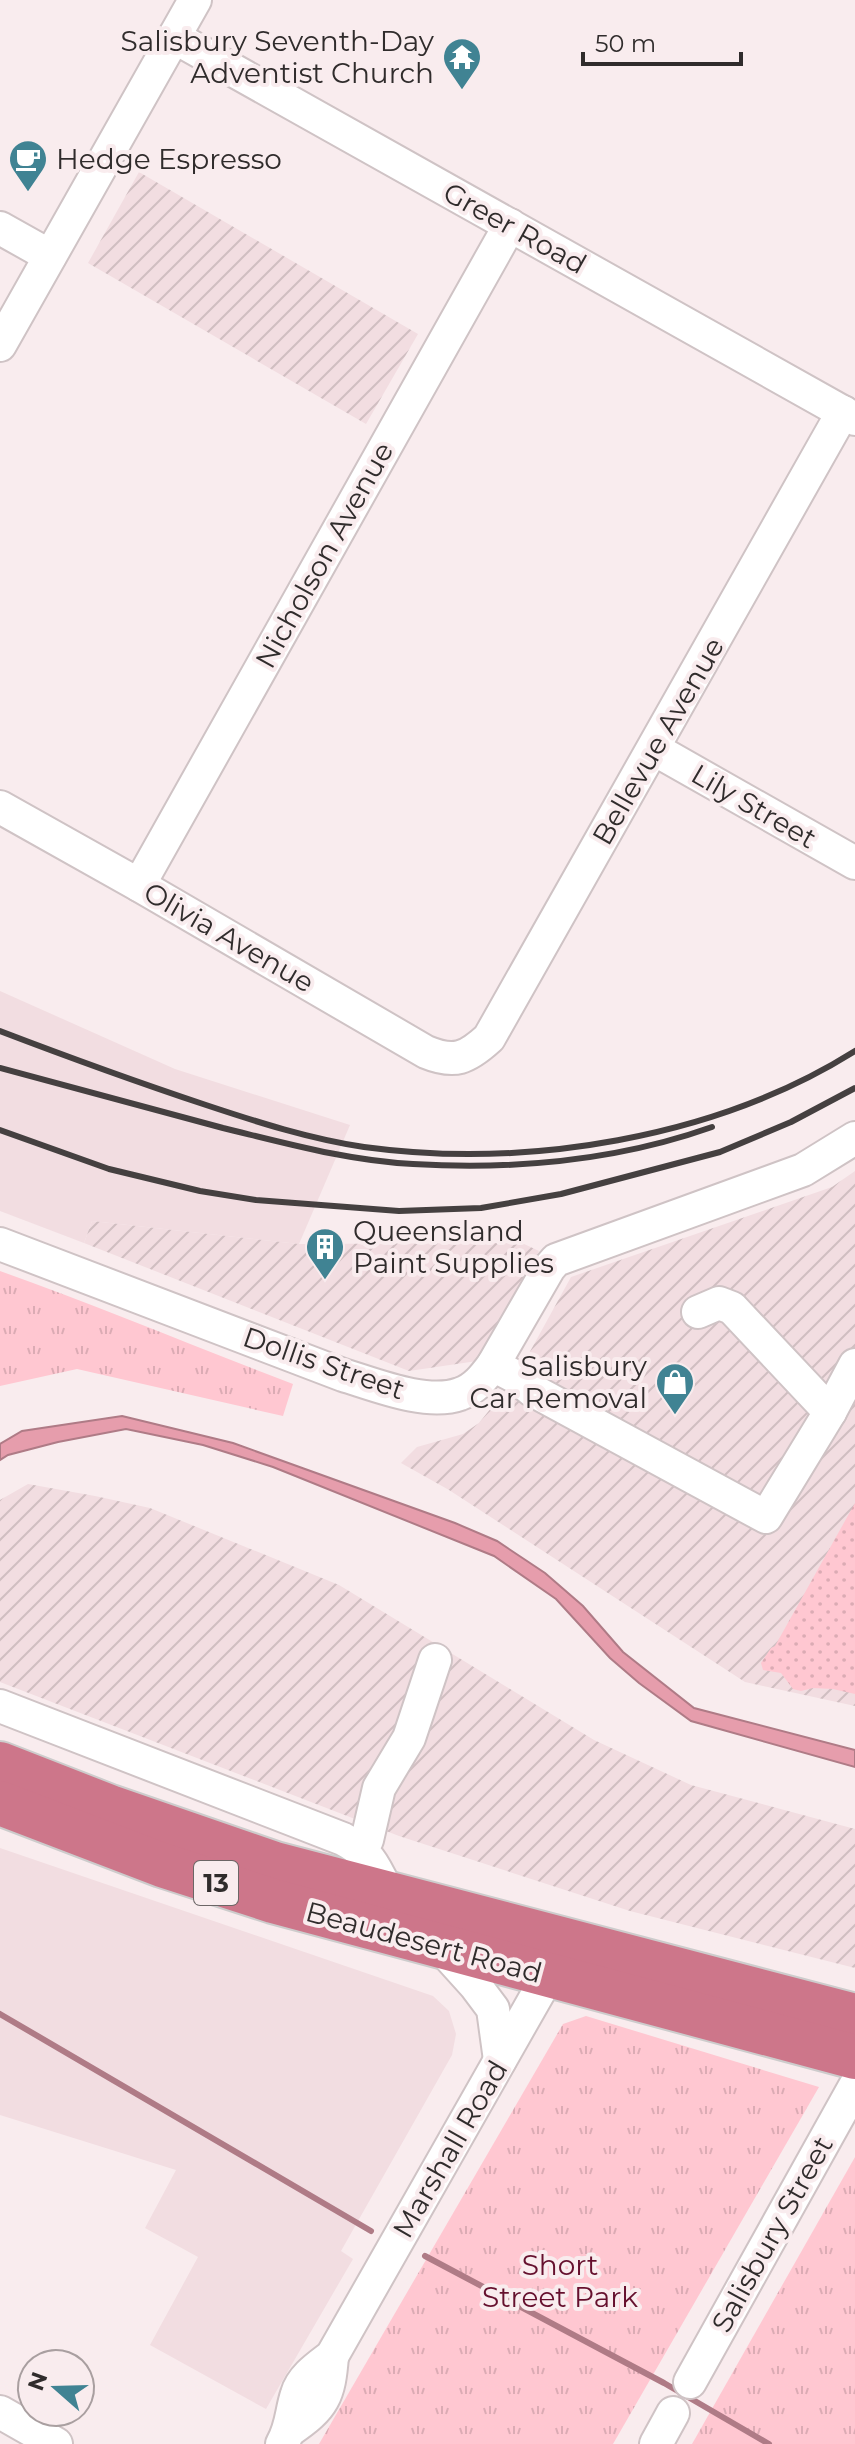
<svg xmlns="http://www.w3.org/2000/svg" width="855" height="2444" viewBox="0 0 855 2444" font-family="Montserrat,sans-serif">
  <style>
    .built { fill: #f2dde1 }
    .industrial { fill: url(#industrial-furrows) }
    .grass { fill: url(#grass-dots) }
    .park { fill: url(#park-tufts) }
    .water { fill: #e69dac; stroke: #af7b86; stroke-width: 2 }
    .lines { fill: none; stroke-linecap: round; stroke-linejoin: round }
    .stream { stroke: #af7b86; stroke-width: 6 }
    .minor-casing { stroke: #cfc3c5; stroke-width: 36 }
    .highway-casing { stroke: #cdcccc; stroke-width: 48 }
    .minor { stroke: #fff; stroke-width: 32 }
    .highway { stroke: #cd768a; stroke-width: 44 }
    .rail { stroke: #454040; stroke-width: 6 }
    .labels { text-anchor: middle; stroke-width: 8; stroke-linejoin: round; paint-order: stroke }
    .shield { fill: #f9ecee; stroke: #6c6666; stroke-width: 2 }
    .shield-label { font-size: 26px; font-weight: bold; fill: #302c2c }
    .poi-label { font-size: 28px; fill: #302c2c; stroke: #f9ecee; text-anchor: end }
    .street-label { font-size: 28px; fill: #302c2c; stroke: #f9ecee }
    .park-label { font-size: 28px; fill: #65102e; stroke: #f9ecee }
  </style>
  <defs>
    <pattern id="industrial-furrows" width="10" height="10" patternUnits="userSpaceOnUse" patternTransform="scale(2)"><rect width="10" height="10" fill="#f2dde1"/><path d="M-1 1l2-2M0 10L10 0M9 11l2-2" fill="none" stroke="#d0bec1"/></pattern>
    <pattern id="grass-dots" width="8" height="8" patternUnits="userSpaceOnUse" patternTransform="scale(2)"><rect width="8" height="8" fill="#ffc7d1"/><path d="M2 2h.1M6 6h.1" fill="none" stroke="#dbabb4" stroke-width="1.8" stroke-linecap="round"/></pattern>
    <pattern id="park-tufts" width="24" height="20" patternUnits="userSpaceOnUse" patternTransform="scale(2)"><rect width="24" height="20" fill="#ffc7d1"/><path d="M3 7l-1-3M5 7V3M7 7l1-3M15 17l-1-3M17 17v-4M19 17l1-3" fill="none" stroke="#dbabb4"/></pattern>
  </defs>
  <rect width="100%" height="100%" fill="#f9ecee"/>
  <!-- built -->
  <g class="built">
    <path d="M0 991 175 1069 350 1125 299 1244 92 1221 84 1243 0 1211Z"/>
    <path d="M0 1848 433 1996 449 2011 456 2034 452 2055 341 2251 353 2259 266 2409 150 2345 198 2257 145 2228 176 2170 0 2115Z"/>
  </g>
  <!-- industrial -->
  <g class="industrial">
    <path d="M139 172 418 334 366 424 88 263Z"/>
    <path d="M855 1171V1706L745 1682 449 1490 401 1463 417 1447 463 1434 479 1423 516 1377 571 1277 832 1187Z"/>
    <path d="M92 1221 299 1244 522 1243 539 1251 477 1361 409 1371 84 1243Z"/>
    <path d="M28 1484 95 1496 150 1508 339 1585 594 1740 691 1785 855 1829V1968L630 1911 399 1836 0 1682V1500Z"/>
  </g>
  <!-- grass -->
  <path class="grass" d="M855 1503V1694L833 1689 813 1688 801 1691 793 1689 781 1673 763 1670 761 1663 771 1648 775 1646Z"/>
  <!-- park -->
  <g class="park">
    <path d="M0 1271C99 1306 195 1347 293 1384L283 1416 77 1369 0 1386Z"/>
    <path d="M586 2016 819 2087 613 2444H319L563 2024Z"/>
    <path d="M855 2157V2444H692Z"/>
  </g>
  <!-- water -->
  <path class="water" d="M122 1416 233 1443 455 1523 497 1541 545 1573 583 1606 623 1652 694 1708 855 1750V1767L691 1721 639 1683 610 1658 556 1599 494 1556 273 1467 203 1445 126 1429 58 1442 8 1455 0 1460V1444L22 1431Z"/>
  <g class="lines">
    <!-- stream -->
    <g class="stream">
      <path d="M0 2014 371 2231"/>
      <path d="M425 2256 664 2383 769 2444"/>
    </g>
    <defs>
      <g id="minor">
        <path d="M174 37 855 419"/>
        <path d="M0 228 50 256"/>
        <path d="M0 345 195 0"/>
        <path d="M654 749 855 863"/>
        <path d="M0 807 139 885 426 1052C455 1064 467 1058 489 1038L843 412"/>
        <path d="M139 885 510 225"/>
        <path d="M0 1244 343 1375C376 1385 427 1406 460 1394 475 1389 484 1377 493 1365L549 1268 556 1260 803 1170 855 1138"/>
        <path d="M698 1312 719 1303 732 1308 830 1412"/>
        <path d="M493 1365 516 1377 532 1390 766 1517 830 1412 855 1365"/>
        <path d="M0 1706 343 1839C370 1853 375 1867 388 1894"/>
        <path d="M360 1848 367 1840 379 1788 409 1738 435 1660"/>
        <path d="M438 1944 475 1985 493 2009 500 2060"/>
        <path d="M690 2382 855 2086"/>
        <path d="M0 2412 56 2444"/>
        <path d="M290 2430C324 2407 329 2396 332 2356"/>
        <path d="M282 2444C292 2427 291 2412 297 2394 302 2377 319 2366 332 2356L540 1990 557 1957"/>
        <path d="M656 2444 673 2413"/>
      </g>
      <g id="highway">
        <path d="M0 1764 110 1807 275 1864 855 2016"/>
        <path d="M0 1803 162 1865 273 1901 855 2057"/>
      </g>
    </defs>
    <!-- minor casing -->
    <use href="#minor" class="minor-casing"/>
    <!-- highway casing -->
    <use href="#highway" class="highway-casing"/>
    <!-- minor -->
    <use href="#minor" class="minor"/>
    <!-- highway -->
    <use href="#highway" class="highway"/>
    <!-- rail -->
    <g class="rail">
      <path d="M0 1031C68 1057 137 1082 206 1105 257 1122 310 1139 364 1147 526 1169 715 1139 855 1051"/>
      <path d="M0 1068C74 1088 148 1108 223 1128 285 1143 349 1161 413 1164 515 1170 616 1161 712 1127"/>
      <path d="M0 1130 109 1169 200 1191 256 1200 399 1211 481 1208 561 1194 720 1152 791 1122 855 1088"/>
    </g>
  </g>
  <!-- icons -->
  <defs>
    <symbol id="temple-pin" viewBox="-11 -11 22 30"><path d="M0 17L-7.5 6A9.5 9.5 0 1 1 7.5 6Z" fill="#408393" stroke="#f9ecee"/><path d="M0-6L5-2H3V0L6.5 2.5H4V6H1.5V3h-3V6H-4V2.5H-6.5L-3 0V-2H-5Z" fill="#fff"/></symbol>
    <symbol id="cafe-pin" viewBox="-11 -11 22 30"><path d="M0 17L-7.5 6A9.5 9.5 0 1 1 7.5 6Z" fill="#408393" stroke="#f9ecee"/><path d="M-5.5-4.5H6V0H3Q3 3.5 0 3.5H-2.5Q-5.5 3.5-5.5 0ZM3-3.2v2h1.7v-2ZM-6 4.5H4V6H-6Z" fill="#fff"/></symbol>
    <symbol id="building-pin" viewBox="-11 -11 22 30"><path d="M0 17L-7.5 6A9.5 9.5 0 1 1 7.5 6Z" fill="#408393" stroke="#f9ecee"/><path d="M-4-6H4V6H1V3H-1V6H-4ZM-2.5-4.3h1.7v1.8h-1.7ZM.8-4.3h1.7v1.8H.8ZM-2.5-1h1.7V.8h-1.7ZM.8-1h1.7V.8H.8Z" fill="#fff"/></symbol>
    <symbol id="shop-pin" viewBox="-11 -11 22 30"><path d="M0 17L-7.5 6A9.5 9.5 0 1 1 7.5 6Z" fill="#408393" stroke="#f9ecee"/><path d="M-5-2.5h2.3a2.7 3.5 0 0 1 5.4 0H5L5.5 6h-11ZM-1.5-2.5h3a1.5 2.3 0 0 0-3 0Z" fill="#fff"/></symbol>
  </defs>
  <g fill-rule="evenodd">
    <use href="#temple-pin" x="440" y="35" width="44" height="60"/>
    <use href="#cafe-pin" x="6" y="137" width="44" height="60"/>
    <use href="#building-pin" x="303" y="1225" width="44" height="60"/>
    <use href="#shop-pin" x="653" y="1360" width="44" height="60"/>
  </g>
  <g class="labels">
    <!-- shield labels -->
    <rect class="shield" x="194" y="1861" width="44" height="44" rx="6"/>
    <g class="shield-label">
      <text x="216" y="1892">13</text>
    </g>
    <!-- poi labels -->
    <g class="poi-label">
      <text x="434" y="51">Salisbury Seventh-Day<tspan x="434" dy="32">Adventist Church</tspan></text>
      <text x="56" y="169" text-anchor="start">Hedge Espresso</text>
      <text x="353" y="1241" text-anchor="start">Queensland<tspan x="353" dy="32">Paint Supplies</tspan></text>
      <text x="647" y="1376">Salisbury<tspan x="647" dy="32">Car Removal</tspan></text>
    </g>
    <!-- street labels -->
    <g class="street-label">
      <text transform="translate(515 228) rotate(29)" y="10">Greer Road</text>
      <text transform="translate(324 555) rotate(-61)" y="10">Nicholson Avenue</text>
      <text transform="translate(658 741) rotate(-60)" y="10">Bellevue Avenue</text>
      <text transform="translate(754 806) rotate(30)" y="10">Lily Street</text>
      <text transform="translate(229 937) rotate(30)" y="10">Olivia Avenue</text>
      <text transform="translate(324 1363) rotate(19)" y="10">Dollis Street</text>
      <text transform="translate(424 1942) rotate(15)" y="10">Beaudesert Road</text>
      <text transform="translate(450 2149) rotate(-60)" y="10">Marshall Road</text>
      <text transform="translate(772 2234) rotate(-61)" y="10">Salisbury Street</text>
    </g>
    <!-- park labels -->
    <g class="park-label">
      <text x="560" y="2275">Short<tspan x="560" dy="32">Street Park</tspan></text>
    </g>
  </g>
  <!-- north arrow -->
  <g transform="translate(56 2388) rotate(290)"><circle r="38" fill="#f9ecee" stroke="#a99fa0" stroke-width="2"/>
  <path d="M0-6L14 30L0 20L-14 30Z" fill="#408393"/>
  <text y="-12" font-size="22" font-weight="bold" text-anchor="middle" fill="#302c2c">N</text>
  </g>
  <!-- scale -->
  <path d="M583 52v12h158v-12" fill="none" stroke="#302c2c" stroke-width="4"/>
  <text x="595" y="52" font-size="24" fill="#302c2c" stroke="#f9ecee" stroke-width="6" paint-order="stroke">50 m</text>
</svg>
